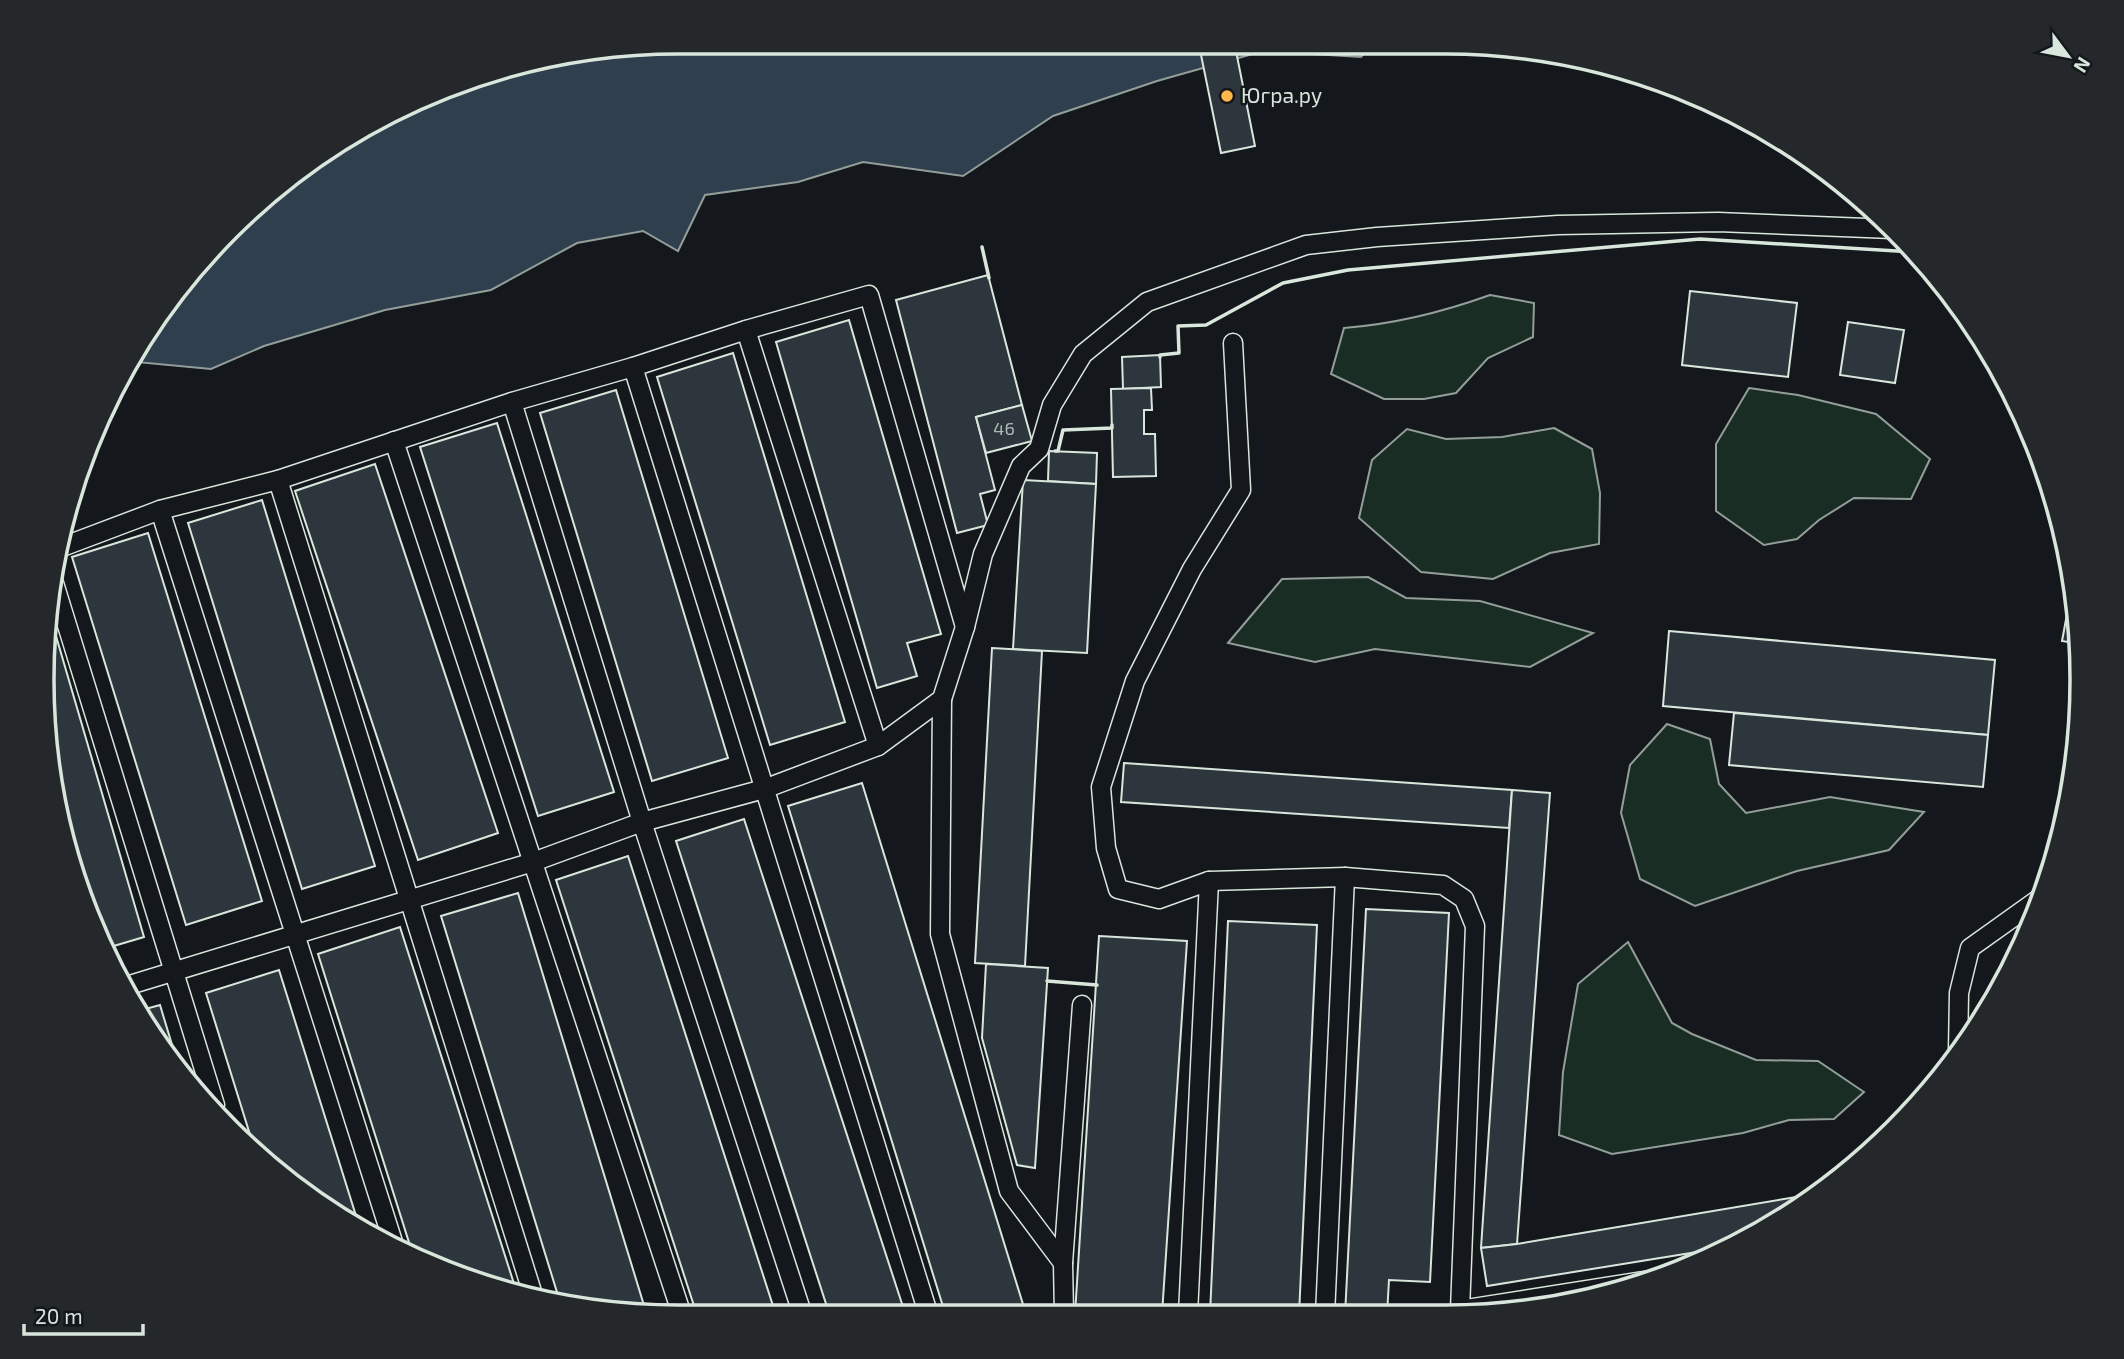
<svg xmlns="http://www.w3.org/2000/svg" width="2124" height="1359" viewBox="0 0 2124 1359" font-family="'Exo 2',sans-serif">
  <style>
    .green { fill: #1a2d24; stroke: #939e99; stroke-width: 2 }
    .water { fill: #2f3f4d; stroke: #939e99; stroke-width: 2 }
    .building { fill: #2c363c; stroke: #d8e6dc; stroke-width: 2 }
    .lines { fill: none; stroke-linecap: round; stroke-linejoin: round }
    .lane-casing { stroke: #d8e6dc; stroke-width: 21 }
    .lane { stroke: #14181c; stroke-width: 18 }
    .wall { stroke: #d8e6dc; stroke-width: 3.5 }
    .poi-dot { fill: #ffb74d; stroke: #14181c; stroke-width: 2.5 }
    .labels { text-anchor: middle; stroke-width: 5; stroke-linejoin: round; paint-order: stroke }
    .number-label { font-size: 18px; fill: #adbab4 }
    .poi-label { font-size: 21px; fill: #d8e6dc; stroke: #14181c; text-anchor: start }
    .rim { fill: none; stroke: #d8e6dc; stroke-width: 3.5 }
  </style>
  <rect width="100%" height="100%" fill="#14181c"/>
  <!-- green -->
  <g class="green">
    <path d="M1490 295 1534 303 1533 337 1488 358 1456 393 1424 399H1384L1331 374 1344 328C1395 324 1443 312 1490 295Z"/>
    <path d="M1749 388 1798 395 1876 414 1930 459 1911 499 1854 498 1819 520 1797 539 1764 545 1716 511V444Z"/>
    <path d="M1554 428 1592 449 1600 493 1599 544 1550 553 1493 579 1421 572 1359 518 1372 460 1407 429 1446 439 1502 437Z"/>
    <path d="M1368 577 1406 598 1480 601 1593 633 1530 667 1375 649 1315 662 1228 643 1282 579Z"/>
    <path d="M1667 724 1710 739 1719 784 1746 813 1830 797 1924 812 1889 850 1797 871 1695 906 1640 879 1621 813 1630 765Z"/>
    <path d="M1628 942 1672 1023 1692 1034 1756 1060 1818 1061 1864 1092 1834 1119 1789 1120 1743 1133 1612 1154 1559 1135 1563 1072 1578 984Z"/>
  </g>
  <!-- water -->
  <path class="water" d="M680 42 1371 46 1361 57 1263 51 1157 81 1053 116 963 176 863 162 798 182 705 195 678 251 643 231 577 243 491 290 385 310 264 346 211 369 136 362 173 292 325 150 475 76Z"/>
  <!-- building -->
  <g class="building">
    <path d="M1199 45 1235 46 1255 146 1221 153Z"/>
    <path d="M988 275 1022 405 976 417 995 490 980 494 988 525 957 533 896 300Z"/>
    <path d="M1690 291 1797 303 1788 377 1682 365Z"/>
    <path d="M849 320 941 634 907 643 917 676 877 688 776 342Z"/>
    <path d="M1848 322 1904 330 1895 383 1840 375Z"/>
    <path d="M733 353 845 722 770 745 657 377Z"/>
    <path d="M1160 355 1161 387 1123 389 1122 357Z"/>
    <path d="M1151 388 1152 410H1144V434H1155L1156 476 1113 477 1111 389Z"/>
    <path d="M616 390 728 758 652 781 540 413Z"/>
    <path d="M1022 405 1032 441 986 453 976 417Z"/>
    <path d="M497 423 614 792 538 816 420 447Z"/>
    <path d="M1049 451 1097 453 1096 484 1048 481Z"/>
    <path d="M375 464 498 833 418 860 295 491Z"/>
    <path d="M1023 480 1096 484 1087 653 1013 649Z"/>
    <path d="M262 500 375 866 302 889 188 523Z"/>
    <path d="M148 533 262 901 186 925 72 557Z"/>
    <path d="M2070 598 2074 599 2080 644 2062 641Z"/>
    <path d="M49 612 144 937 107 948 64 844 43 638Z"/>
    <path d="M1669 631 1995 660 1988 735 1663 706Z"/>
    <path d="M992 648 1042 651 1025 966 975 963Z"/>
    <path d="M1734 713 1988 735 1983 787 1729 765Z"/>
    <path d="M1124 763 1512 790 1509 828 1121 802Z"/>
    <path d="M862 783 1026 1314 945 1313 788 806Z"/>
    <path d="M1512 790 1550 793 1517 1244 1481 1248Z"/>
    <path d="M744 819 905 1313H829L676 841Z"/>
    <path d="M628 856 775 1312H696L556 880Z"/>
    <path d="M518 893 646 1312H597L560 1302 441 916Z"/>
    <path d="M1366 909 1449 913 1430 1282 1389 1280 1387 1315H1345Z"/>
    <path d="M1228 921 1317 925 1299 1315 1210 1314Z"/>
    <path d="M400 927 516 1290 435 1268 413 1255 318 954Z"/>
    <path d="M1099 936 1187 941 1162 1314H1075Z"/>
    <path d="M986 964 1048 968 1035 1168 1017 1165 982 1038Z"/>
    <path d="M279 970 357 1219 259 1159 256 1154 206 993Z"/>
    <path d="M160 1005 176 1058 138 1011Z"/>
    <path d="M1820 1193 1734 1246 1487 1286 1481 1248 1517 1244Z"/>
  </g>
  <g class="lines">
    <defs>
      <g id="lane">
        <path d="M746 330 878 746"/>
        <path d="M1233 343 1241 490 1192 569 1135 681 1101 787 1106 848 1118 889 1159 899 1209 881 1345 877 1443 885 1464 899 1475 926 1460 1310"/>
        <path d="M633 367 928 1313"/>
        <path d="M512 402 642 822 802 1313"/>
        <path d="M394 441 681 1312"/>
        <path d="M278 480 533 1295"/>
        <path d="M160 510 393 1242"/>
        <path d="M62 547 160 510 278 480 512 402 633 367 746 330 869 295 965 627"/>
        <path d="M54 583 215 1105"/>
        <path d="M942 699 940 934 1009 1191 1063 1263 1064 1314"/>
        <path d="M123 987 533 862 642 822 764 789 878 746 942 699 965 627 983 554 1021 466 1039 449 1052 405 1083 354 1147 302 1306 245 1377 237 1558 225 1718 222 1892 229"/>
        <path d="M1958 1052 1959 993 1970 948 2043 896"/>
        <path d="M1063 1263 1082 1005"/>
        <path d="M1188 1314 1209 881"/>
        <path d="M1325 1315 1345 877"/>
        <path d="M1451 1315 1460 1310 1650 1280"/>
      </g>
    </defs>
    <!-- lane casing -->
    <use href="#lane" class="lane-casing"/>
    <!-- lane -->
    <use href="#lane" class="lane"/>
    <!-- wall -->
    <g class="wall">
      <path d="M982 247 989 278"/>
      <path d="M1160 357V355L1179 353 1178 326 1206 325 1283 283 1348 270 1700 239 1913 252"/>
      <path d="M1055 451H1058L1063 430 1112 428V425"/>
      <path d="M1047 981 1097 985"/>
    </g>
  </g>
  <!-- markers -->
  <circle class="poi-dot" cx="1227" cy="96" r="7"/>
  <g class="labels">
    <!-- number labels -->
    <g class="number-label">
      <text x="1004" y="435">46</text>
    </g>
    <!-- poi labels -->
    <g class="poi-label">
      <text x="1241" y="103">Югра.ру</text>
    </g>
  </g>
  <!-- crop -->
  <path d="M0 0H2124V1359H0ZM679 54H1445A625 625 0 0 1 2070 679V680A625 625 0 0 1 1445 1305H679A625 625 0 0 1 54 680V679A625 625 0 0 1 679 54Z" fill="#24282b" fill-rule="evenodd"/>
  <path class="rim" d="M679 54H1445A625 625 0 0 1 2070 679V680A625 625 0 0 1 1445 1305H679A625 625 0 0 1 54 680V679A625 625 0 0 1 679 54Z"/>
  <!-- north arrow -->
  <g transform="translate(2068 56) rotate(122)" stroke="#14181c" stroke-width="5" paint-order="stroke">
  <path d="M0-5L12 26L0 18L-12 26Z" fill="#d8e6dc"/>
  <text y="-10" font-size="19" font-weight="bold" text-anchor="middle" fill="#d8e6dc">N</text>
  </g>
  <!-- scale -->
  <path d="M24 1324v10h119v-10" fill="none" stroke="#d8e6dc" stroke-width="3.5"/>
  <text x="35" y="1324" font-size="21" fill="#d8e6dc" stroke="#14181c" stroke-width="5" paint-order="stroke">20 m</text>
</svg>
